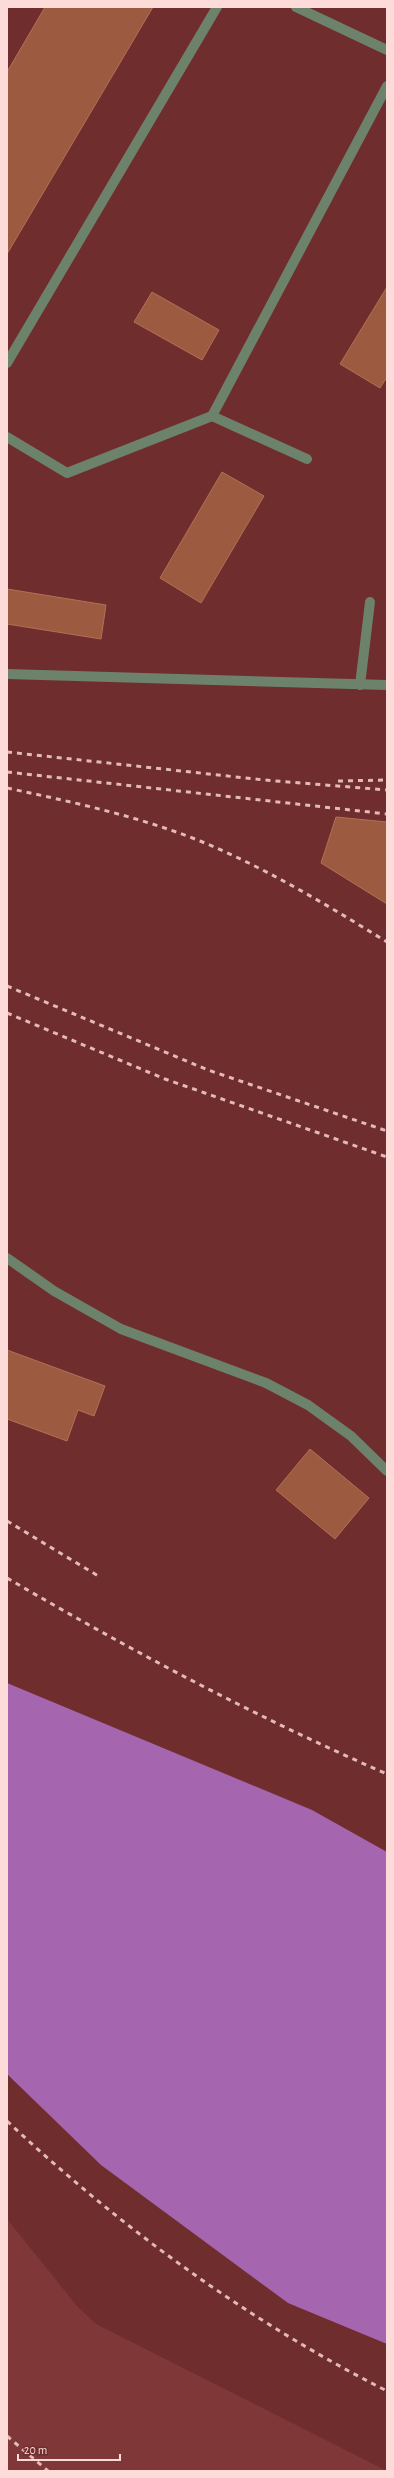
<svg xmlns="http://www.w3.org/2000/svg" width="394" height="2478" viewBox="0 0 394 2478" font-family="'Alegreya Sans',sans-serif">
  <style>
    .built { fill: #7f3737 }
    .forest { fill: #a665af }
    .building { fill: #9c5b41; stroke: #b37055 }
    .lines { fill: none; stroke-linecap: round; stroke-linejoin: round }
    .minor { stroke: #6d826b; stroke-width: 10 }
    .rail { stroke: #e2bab8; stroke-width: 3; stroke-dasharray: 5 5; stroke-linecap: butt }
  </style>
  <rect width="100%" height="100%" fill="#6f2d2d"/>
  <!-- built -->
  <path class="built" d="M7 2219 77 2306 96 2324 387 2471H7Z"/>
  <!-- forest -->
  <path class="forest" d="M7 1683 312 1810 387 1852V2344L288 2303 101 2165 7 2074Z"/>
  <!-- building -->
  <g class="building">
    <path d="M45 7H153L7 254V72Z"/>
    <path d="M387 287V377L380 388 340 364Z"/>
    <path d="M152 292 219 330 202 360 134 322Z"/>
    <path d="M222 472 264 496 201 603 160 578Z"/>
    <path d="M7 589 106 605 101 639 7 624Z"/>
    <path d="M336 817 387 822V904L321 863Z"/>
    <path d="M7 1350 105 1386 94 1416 78 1410 67 1441 7 1419Z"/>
    <path d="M310 1449 369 1498 335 1539 276 1490Z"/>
  </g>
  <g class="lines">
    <!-- minor -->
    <g class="minor">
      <path d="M296 7 387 50"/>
      <path d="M7 363 217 7"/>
      <path d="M7 437 67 473 212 416"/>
      <path d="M307 459 212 416 387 86"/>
      <path d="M7 674 387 685"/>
      <path d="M360 685 370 602"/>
      <path d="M7 1258 54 1291 121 1329 266 1383 308 1405 351 1436 387 1471"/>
    </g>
    <!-- rail -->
    <g class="rail">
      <path d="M7 752 264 780 387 790"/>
      <path d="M7 772 387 814"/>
      <path d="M338 781 387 780"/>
      <path d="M7 788C72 802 138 816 200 841 266 868 327 905 387 942"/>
      <path d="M7 986 208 1070 387 1131"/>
      <path d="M7 1013 165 1079 387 1157"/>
      <path d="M7 1521 100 1577"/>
      <path d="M7 1578C130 1650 256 1717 387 1774"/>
      <path d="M7 2121C120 2227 248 2321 387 2391"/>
      <path d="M7 2436 48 2471"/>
    </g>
  </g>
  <!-- border -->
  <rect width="394" height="2478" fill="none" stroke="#fcdbd8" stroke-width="16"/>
  <!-- scale -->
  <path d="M18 2454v6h102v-6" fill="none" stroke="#fcdbd8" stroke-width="2"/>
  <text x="24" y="2454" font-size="12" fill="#fcdbd8" stroke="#6f2d2d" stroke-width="3" paint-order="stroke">20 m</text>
</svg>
